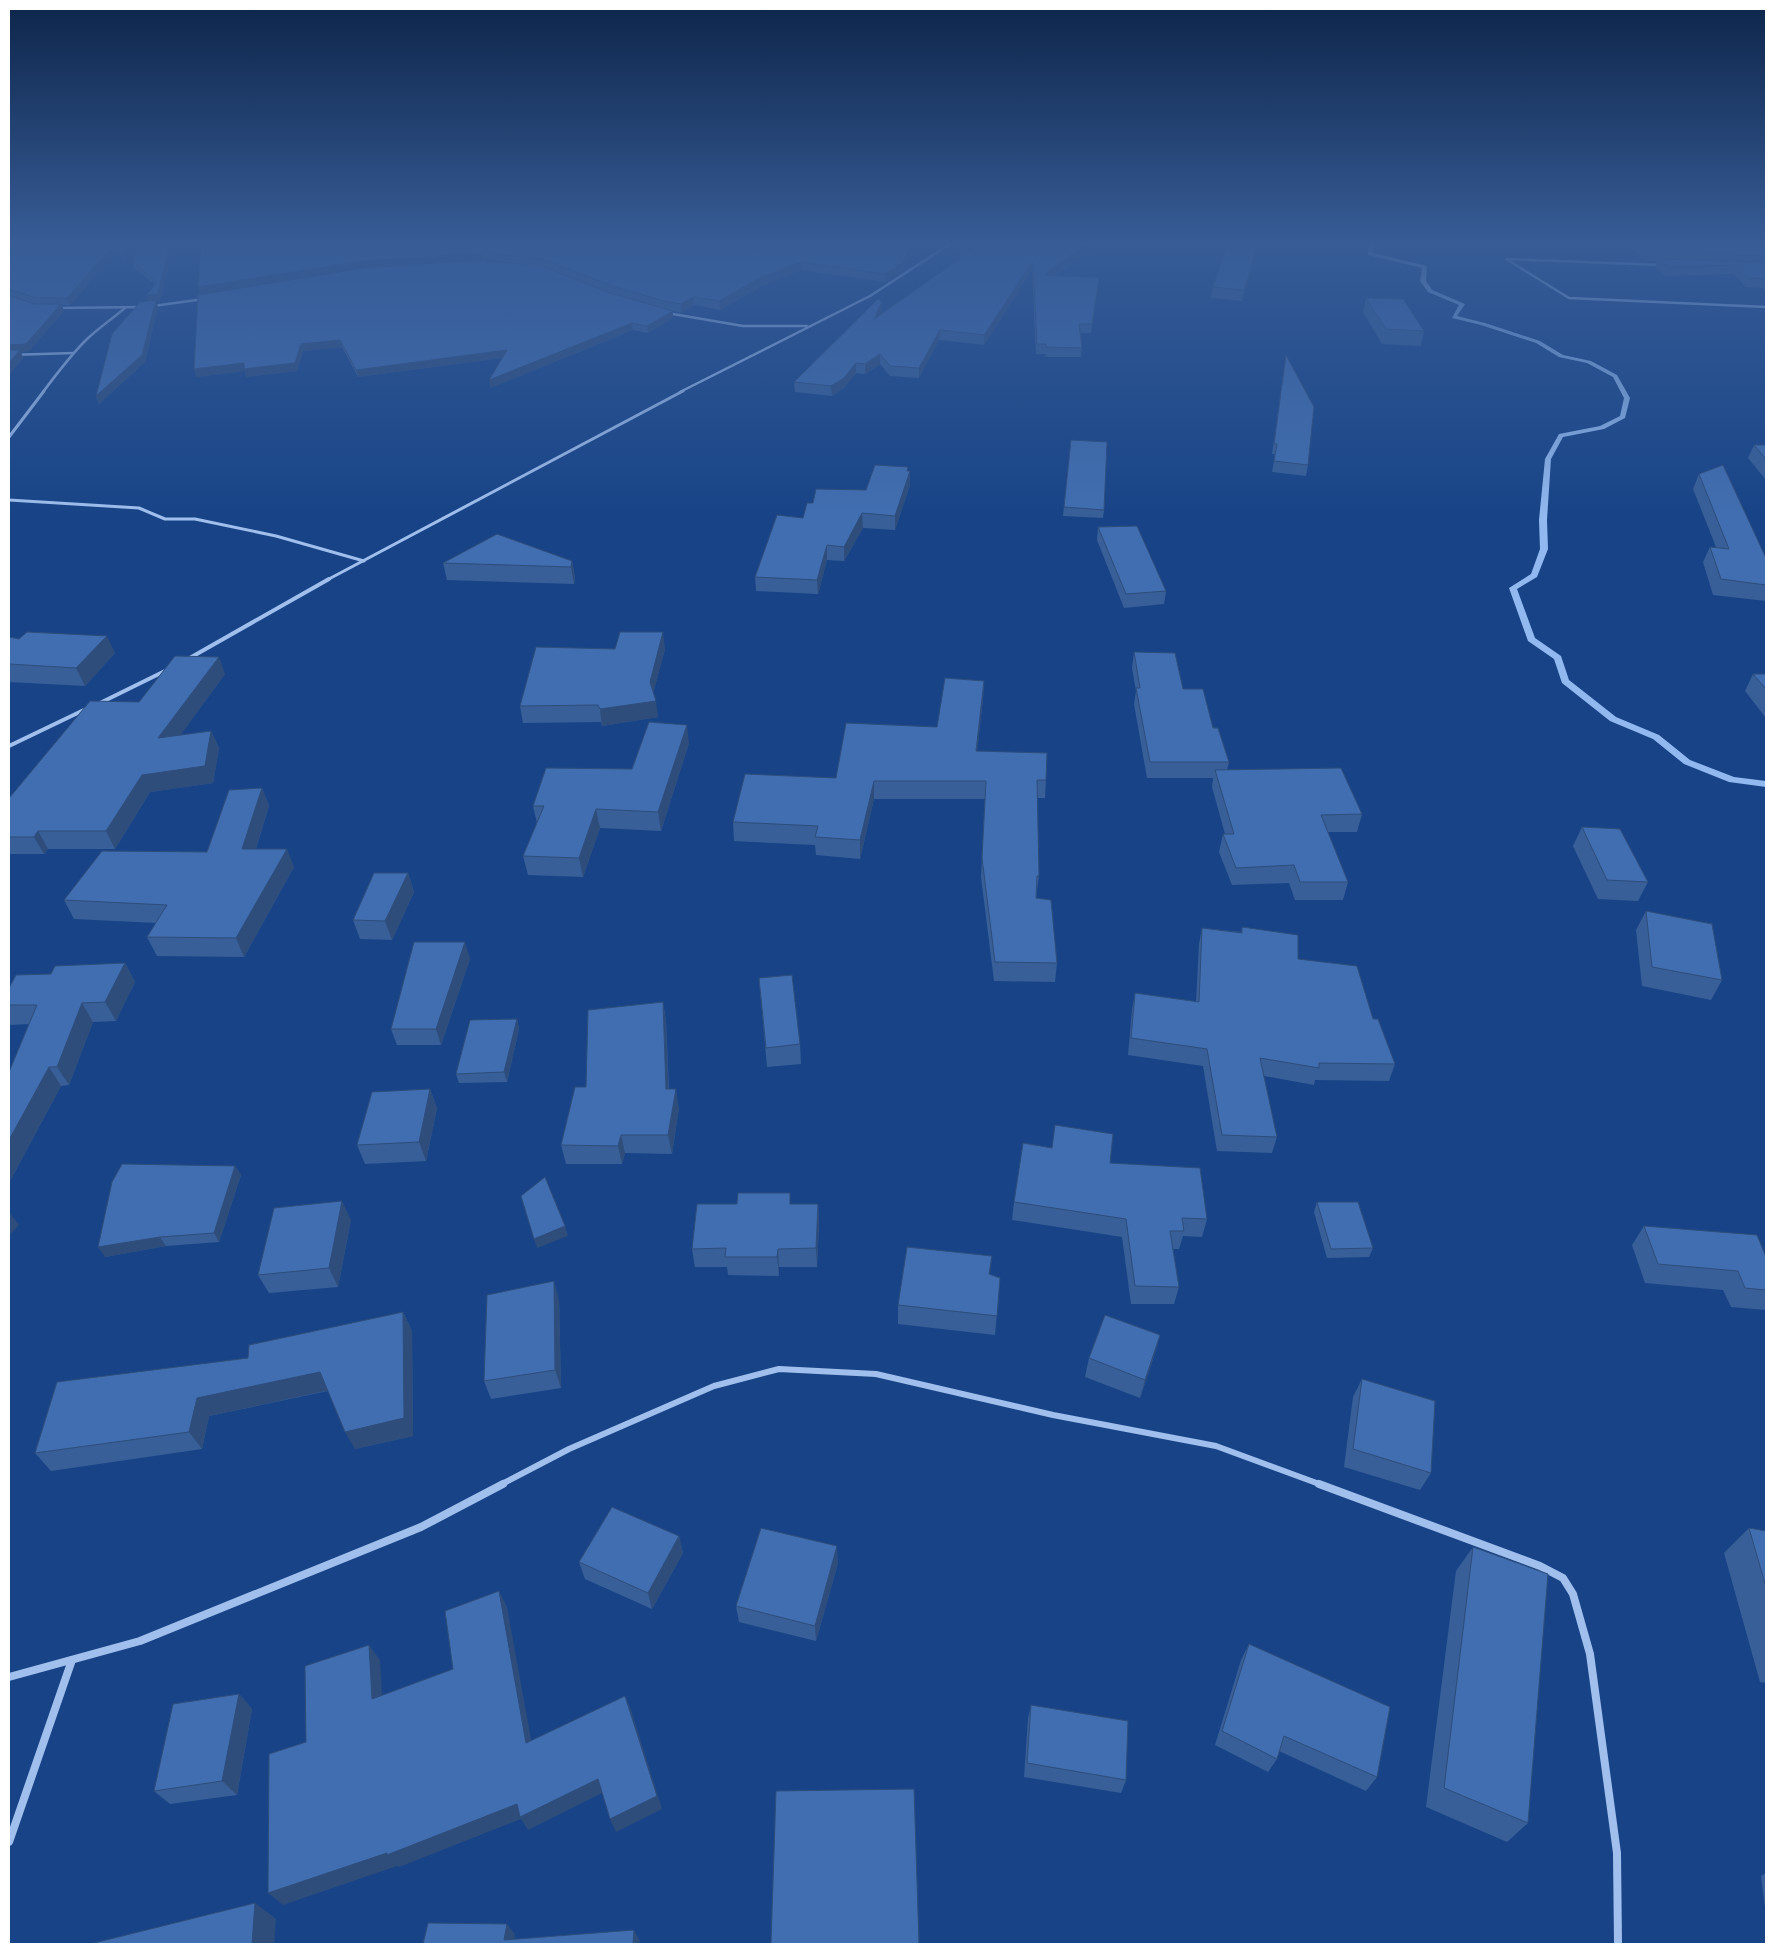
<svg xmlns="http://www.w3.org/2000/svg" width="1775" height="1953" viewBox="0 0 1775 1953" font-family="Commissioner,sans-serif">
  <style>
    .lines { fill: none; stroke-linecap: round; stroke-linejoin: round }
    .stream { fill: #92b9ef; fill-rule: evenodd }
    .street-far4 { stroke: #a0bfed; stroke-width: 2.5 }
    .street-far3 { stroke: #a0bfed; stroke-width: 3 }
    .street-far2 { stroke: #a0bfed; stroke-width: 4 }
    .street-far1 { stroke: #a0bfed; stroke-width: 6 }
    .street { stroke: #a0bfed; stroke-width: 8 }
    .wall { fill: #385f97; fill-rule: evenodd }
    .shaded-wall { fill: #2e4d7b }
    .building { fill: #416eb0; stroke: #2e4d7b }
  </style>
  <rect width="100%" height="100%" fill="#184487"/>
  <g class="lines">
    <!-- stream -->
    <path class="stream" d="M1372 242H1378L1373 246V253L1427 266 1426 281 1432 290 1465 304 1457 316 1485 323 1540 341 1563 355 1591 361 1617 375 1630 398 1625 418 1604 429 1563 437 1551 459 1547 520 1548 549 1537 577 1517 589 1535 638 1561 656 1569 680 1616 717 1659 735 1690 760 1734 777 1766 781V787L1729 782 1684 764 1653 739 1610 721 1562 683 1554 659 1528 641 1509 588 1531 574 1540 549 1539 520 1545 459 1559 434 1600 426 1620 416 1624 398 1613 377 1587 363 1559 357 1536 343 1481 325 1452 318 1459 305 1428 292 1420 281 1422 268 1368 255V245Z"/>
    <!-- street-far4 -->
    <g class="street-far4">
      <path d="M1662 265 1506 259 1569 298 1766 307"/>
      <path d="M153 306 204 299"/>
      <path d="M58 308 142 307"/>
      <path d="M667 313 743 326H807"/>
      <path d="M9 355 74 353"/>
      <path d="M43 392C55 376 70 356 85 341 97 329 112 319 125 308"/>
      <path d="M680 392 870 296 953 242"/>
    </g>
    <!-- street-far3 -->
    <g class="street-far3">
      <path d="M9 437 44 391"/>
      <path d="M9 500 139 508 165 519H195L276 536 364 561"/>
      <path d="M327 580 683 391"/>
    </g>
    <!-- street-far2 -->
    <g class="street-far2">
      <path d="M188 659 329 579"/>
      <path d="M98 704 167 670"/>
      <path d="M9 746 86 709"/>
    </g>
    <!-- street-far1 -->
    <path class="street-far1" d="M500 1485 569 1449 714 1386 779 1369 876 1374 1053 1415 1216 1446 1322 1485"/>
    <!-- street -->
    <g class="street">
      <path d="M1319 1484 1540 1566 1563 1578 1573 1594 1590 1654 1617 1853 1618 1944"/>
      <path d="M9 1677 140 1641 421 1527 503 1484"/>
      <path d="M9 1842 72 1660"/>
    </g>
  </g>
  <!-- wall -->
  <g class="wall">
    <path d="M9 242H174L160 301H156L158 307 145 362 99 404 96 396 148 301 155 285 134 268 132 261 137 243 125 259 116 252 70 305H62L64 311 29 351 21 352 23 358 9 375ZM9 295H10L36 304H34Z"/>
    <path d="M201 242 757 250 902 271 885 282 801 270 762 286 720 310 694 305 682 313 673 311V318L648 333 633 330 490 388 502 358 358 377 342 347 303 351 297 371 246 377 245 371 196 377 200 295 198 287Z"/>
    <path d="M984 242H1100L1055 276 1099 278 1091 333H1080L1082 348 1081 357H1046L1045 354H1036L1032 270 984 345 939 340 919 378 890 376 880 364 865 374 856 373 844 388 832 396 795 392 794 382 882 302V311L881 314Z"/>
    <path d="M1259 242 1242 301 1211 298 1213 287Z"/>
    <path d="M1623 242H1766V291L1762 288 1746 287 1734 274 1666 276 1655 267 1657 261H1646Z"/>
    <path d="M1366 298 1424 331 1421 346 1382 344 1363 312Z"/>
    <path d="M1286 355 1308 465 1306 476 1272 472 1275 454H1272Z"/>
    <path d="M1071 440 1104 510 1103 518 1063 516Z"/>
    <path d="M1754 445H1766V480L1748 458Z"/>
    <path d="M908 471H910V485L895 530 863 528 844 561 827 560 818 594 756 591 755 577 803 518 813 503 866 490Z"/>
    <path d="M1699 474 1766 558V601L1713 595 1703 562 1710 547H1716L1693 489Z"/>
    <path d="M1098 527 1166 591 1164 604 1124 608 1097 540Z"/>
    <path d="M572 561 575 578 574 584 447 580 443 563Z"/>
    <path d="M9 637 115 653 85 686 9 682Z"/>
    <path d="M615 649H665L653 693 658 717 602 726 601 722 523 723 520 706Z"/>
    <path d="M1134 652 1183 689 1229 762 1227 770 1362 814 1357 832H1328L1348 882 1343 900H1295L1289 883 1232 885 1219 852 1223 834H1225L1212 787 1213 778H1147L1134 704 1136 691 1132 668Z"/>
    <path d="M225 674 180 735 211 731 219 748 213 783 150 792 115 849H48L44 854H9V797H10L139 702Z"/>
    <path d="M1753 674H1766V718L1745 691Z"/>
    <path d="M984 681 983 698 977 751 1046 780 1045 798H1037L1039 876 1036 898 1057 963 1055 982 994 981 981 877 985 799H874L860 859 816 855 815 845 734 841 733 822 836 778 937 727Z"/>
    <path d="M689 743 661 831 600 828 583 877 528 875 523 856 537 823 533 806 632 769Z"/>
    <path d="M262 788 269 806 256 849 294 867 244 957 157 956 147 937 156 923 74 919 64 900 207 852Z"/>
    <path d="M1582 827 1648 882 1638 901 1598 899 1573 846Z"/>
    <path d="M408 873 414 892 392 940 360 939 353 920Z"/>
    <path d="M1646 911 1722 980 1711 1000 1642 986 1636 930Z"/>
    <path d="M1242 927 1298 959 1373 1019 1395 1064 1389 1081 1315 1080 1314 1085 1264 1076 1277 1137 1272 1153 1217 1151 1203 1066 1128 1055 1132 1010 1135 993 1196 1002 1199 944 1202 928 1241 932Z"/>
    <path d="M470 959 441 1045H397L391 1029Z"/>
    <path d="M125 963 135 982 116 1021 93 1022 69 1085 61 1086 9 1183V1072L29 1024 10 1025 9 1022V988L51 974Z"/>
    <path d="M759 978 800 1044 801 1064 767 1067Z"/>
    <path d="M663 1002 666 1021 669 1089 679 1108 672 1154 625 1153 622 1164H566L561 1145 586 1087Z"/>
    <path d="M517 1019 519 1029 507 1082 459 1083 456 1074Z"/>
    <path d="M430 1089 437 1108 426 1161 365 1164 357 1145Z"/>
    <path d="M1110 1163 1207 1219 1202 1237 1183 1236 1179 1249H1173L1179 1287 1174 1304H1131L1122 1237 1012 1220 1014 1202Z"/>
    <path d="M235 1166 241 1175 219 1242 166 1246 105 1257Z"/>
    <path d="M1317 1202 1373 1248 1369 1257 1327 1258 1314 1212Z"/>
    <path d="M791 1204H818L819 1223 817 1267H779V1276L728 1275 727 1267H695L692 1249Z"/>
    <path d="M351 1220 338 1287 269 1293 258 1275Z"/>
    <path d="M1644 1226 1766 1257V1310L1731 1307 1723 1290 1645 1283 1632 1245Z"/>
    <path d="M990 1275 1000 1278 995 1335 898 1324V1305Z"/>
    <path d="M559 1300 561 1388 491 1399 484 1381Z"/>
    <path d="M403 1312 412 1331 413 1436 355 1449 328 1391 209 1416 202 1449 51 1471 35 1453 248 1358Z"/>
    <path d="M1160 1335 1155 1353 1140 1398 1085 1377 1089 1358Z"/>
    <path d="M1362 1379 1431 1473 1420 1490 1344 1467 1353 1397Z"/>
    <path d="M1749 1528 1766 1531V1683L1760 1682 1724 1553Z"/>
    <path d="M679 1536 683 1553 652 1609 585 1579 579 1562Z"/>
    <path d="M1473 1547 1528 1823 1507 1842 1426 1807 1456 1571Z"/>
    <path d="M838 1563 816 1641 739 1622 736 1606Z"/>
    <path d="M1249 1644 1377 1777 1366 1791 1279 1751 1277 1759 1268 1772 1215 1745 1241 1660Z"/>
    <path d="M239 1694 252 1709 237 1795 170 1804 154 1791Z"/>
    <path d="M1031 1705 1126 1780 1121 1793 1024 1777 1028 1719Z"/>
    <path d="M1766 1873V1915L1761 1876Z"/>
  </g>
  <!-- shaded-wall -->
  <g class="shaded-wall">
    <path d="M130 242H137L125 259 122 253Z"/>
    <path d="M170 242H174L160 301H156L158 307 145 362 99 404 96 396 148 302 146 295 158 294Z"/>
    <path d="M913 242H916L902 271 885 282V274Z"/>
    <path d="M1089 242H1100L1043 284 1044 275Z"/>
    <path d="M1258 242H1259L1242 301 1244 290Z"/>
    <path d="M114 245 116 252 70 305 67 298Z"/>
    <path d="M481 253 483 261 201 296 198 287 363 261Z"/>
    <path d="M1033 261 1032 270 984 345V335Z"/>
    <path d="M801 262V270L762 286 720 310 719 301 761 277Z"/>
    <path d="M693 297 694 305 682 313 681 304Z"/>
    <path d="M882 302V311L874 328V319Z"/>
    <path d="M61 304 64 311 29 351 21 352 23 358 9 375V345Z"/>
    <path d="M673 311V318L648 333 647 326Z"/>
    <path d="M632 323 633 330 490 388 489 380Z"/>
    <path d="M940 330 939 340 919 378V368Z"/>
    <path d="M340 340 342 347 303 351 297 371 246 377 245 371 196 377 194 369 244 363 301 344Z"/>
    <path d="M507 350 508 357 358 377 356 370Z"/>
    <path d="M880 354V364L865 374V364Z"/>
    <path d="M856 363V373L844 388 832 396 831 386Z"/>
    <path d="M908 467V478L910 471V485L895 530V516Z"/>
    <path d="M862 513 863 528 844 561V547Z"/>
    <path d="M827 545V560L818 594 817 580Z"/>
    <path d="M572 561 575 578 574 584 571 567Z"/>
    <path d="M663 632 665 649 652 698 650 682Z"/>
    <path d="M107 636 115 653 85 686 76 668Z"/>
    <path d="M219 657 225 674 166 755 158 738Z"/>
    <path d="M984 681 983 698 975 770 976 751Z"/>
    <path d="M656 701 658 717 602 726 600 709Z"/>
    <path d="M687 725 689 743 661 831 658 812Z"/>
    <path d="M211 731 219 748 213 783 150 792 115 849 106 831 142 775Z"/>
    <path d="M874 781V799L860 859V840Z"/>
    <path d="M262 788 269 806 250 867 242 849Z"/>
    <path d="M596 809 600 828 583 877 579 858Z"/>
    <path d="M38 831 48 849 44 854 34 837Z"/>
    <path d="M287 849 294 867 244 957 236 938Z"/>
    <path d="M408 873 414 892 392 940 385 921Z"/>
    <path d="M465 942 470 959 441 1045 436 1029Z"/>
    <path d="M125 963 135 982 116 1021 105 1002Z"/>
    <path d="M663 1002 666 1021 669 1107 666 1089Z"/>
    <path d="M82 1003 93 1022 69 1085 57 1067Z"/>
    <path d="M517 1019 519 1029 507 1082 504 1072Z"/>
    <path d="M49 1067 61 1086 9 1183V1140Z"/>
    <path d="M430 1089 437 1108 426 1161 419 1142Z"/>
    <path d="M676 1089 679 1108 672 1154 668 1135Z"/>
    <path d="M621 1135 625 1153 622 1164 618 1146Z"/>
    <path d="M235 1166 241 1175 219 1242 214 1233Z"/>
    <path d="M342 1201 351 1220 338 1287 329 1268Z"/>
    <path d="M818 1204 819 1223 817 1267 816 1248Z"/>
    <path d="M9 1212 19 1225 9 1236Z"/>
    <path d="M565 1226 568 1236 537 1248 534 1239Z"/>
    <path d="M160 1237 166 1246 105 1257 98 1247Z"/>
    <path d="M778 1249 779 1267V1276L777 1257Z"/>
    <path d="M992 1256 990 1275 989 1274Z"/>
    <path d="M554 1281 559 1300 561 1388 555 1370Z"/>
    <path d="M403 1312 412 1331 413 1436 355 1449 345 1432Z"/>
    <path d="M1160 1335 1155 1353 1140 1398 1145 1380Z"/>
    <path d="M320 1372 330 1390 209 1416 202 1449 189 1432 197 1398Z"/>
    <path d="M679 1536 683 1553 652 1609 648 1593Z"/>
    <path d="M837 1546 838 1563 816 1641 815 1626Z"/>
    <path d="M499 1591 507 1607 534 1756 526 1743Z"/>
    <path d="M369 1645 380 1660 383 1713 372 1699Z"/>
    <path d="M239 1694 252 1709 237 1795 222 1781Z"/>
    <path d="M625 1696 631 1710 662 1809 616 1832 610 1819Z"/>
    <path d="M598 1779 604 1792 528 1830 521 1819 399 1867 397 1866 283 1905 268 1893 517 1804Z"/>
    <path d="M255 1903 276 1919 274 1944H252Z"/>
    <path d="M507 1924 515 1934 514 1944 504 1940Z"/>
    <path d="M634 1930 640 1941 639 1944H633Z"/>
  </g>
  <!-- building -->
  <g class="building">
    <path d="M9 242H130L122 253 114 245 67 298H36L9 289Z"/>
    <path d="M137 242H170L158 294 146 295 157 283 132 261Z"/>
    <path d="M201 242H724L757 250 759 242H913L902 263 885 274 801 262 761 277 719 301 693 297 681 304 664 301 612 286 543 259 481 253 363 261 198 287Z"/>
    <path d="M984 242H1089L1044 275 1099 278 1092 324H1079L1082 348 1046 347V344H1037L1033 261 984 335 940 330 919 368 890 366 880 354 865 364 856 363 844 378 831 386 794 382 878 299 882 302 874 319Z"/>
    <path d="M1228 242H1258L1244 290 1213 287Z"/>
    <path d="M1636 242H1766V256L1649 252Z"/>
    <path d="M1658 259 1766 262V279L1749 278 1737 265 1669 267Z"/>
    <path d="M482 260 541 266 610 293 673 311 647 326 632 323 489 380 507 350 356 370 340 340 301 344 295 363 244 369V363L194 369 198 295 364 268Z"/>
    <path d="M9 295 34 304H61L26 344 9 345Z"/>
    <path d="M1366 298 1403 299 1424 331 1386 329Z"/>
    <path d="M156 300 142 355 96 396 112 334 140 302Z"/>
    <path d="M9 350H20L9 363Z"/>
    <path d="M1286 355 1314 407 1308 465 1274 461 1277 444H1274Z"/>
    <path d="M1071 440 1107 442 1104 510 1064 507Z"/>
    <path d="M1754 445H1766V459Z"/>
    <path d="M875 465 908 467 907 471H910L895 516 862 513 844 547 827 545 817 580 755 577 777 515 803 518 807 503H813L816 489 866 490Z"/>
    <path d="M1723 465 1766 558V585L1721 579 1710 547 1729 549 1699 474Z"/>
    <path d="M1137 526 1166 591 1126 594 1098 527Z"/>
    <path d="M497 534 572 561 571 567 443 563Z"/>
    <path d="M27 632 107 636 76 668 9 664V637L19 639Z"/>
    <path d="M620 632H663L650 682 656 701 600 709 598 705 520 706 536 647 615 649Z"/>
    <path d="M1134 652 1175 653 1183 689H1203L1213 728H1218L1229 762H1150L1136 688H1140Z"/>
    <path d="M175 656 219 657 158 738 211 731 205 766 142 775 106 831H38L34 837H9V797H10L90 701 139 702Z"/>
    <path d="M1753 674H1766V689Z"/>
    <path d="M945 678 984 681 976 751 1047 753 1046 780H1037L1039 876H1037L1036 898 1051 900 1057 963 995 962 982 858 986 781H874L860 840 815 837 818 826 733 822 745 774 836 778 846 723 937 727Z"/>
    <path d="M649 722 687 725 658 812 596 809 579 858 523 856 544 806H533L546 768 632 769Z"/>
    <path d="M1341 768 1362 814 1321 815 1348 882H1300L1294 865 1236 868 1223 834H1234L1215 770Z"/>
    <path d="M262 788 242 849H287L236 938 147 937 167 905 64 900 102 851 207 852 229 790Z"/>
    <path d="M1582 827 1620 829 1648 882 1607 880Z"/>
    <path d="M374 873H408L385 921 353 920Z"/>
    <path d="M1646 911 1712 924 1722 980 1652 967Z"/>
    <path d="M1242 927 1298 935V959L1357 966 1373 1019H1378L1395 1064 1319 1063V1068L1260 1058 1277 1137 1222 1135 1207 1049 1131 1038 1135 993 1199 1002 1202 928 1242 933Z"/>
    <path d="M414 942H465L436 1029H391Z"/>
    <path d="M125 963 105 1002 82 1003 57 1067H49L9 1140V1072L37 1005H9V988L16 975 51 974 55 966Z"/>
    <path d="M792 975 800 1044 766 1048 759 978Z"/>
    <path d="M663 1002 666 1089H676L668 1135H621L618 1146 561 1145 575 1087H586L588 1010Z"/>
    <path d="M517 1019 504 1072 456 1074 470 1020Z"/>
    <path d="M430 1089 419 1142 357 1145 372 1092Z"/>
    <path d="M1055 1125 1113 1134 1110 1163 1200 1168 1207 1219 1182 1218 1184 1231H1170L1179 1287 1135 1286 1126 1219 1014 1202 1023 1143 1052 1148Z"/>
    <path d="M122 1164 235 1166 214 1233 160 1237 98 1247 112 1182Z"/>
    <path d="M545 1177 565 1226 534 1239 521 1196Z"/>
    <path d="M738 1193H790V1204H818L816 1248 778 1249 777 1257H725L726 1248 692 1249 697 1204H737Z"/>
    <path d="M342 1201 329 1268 258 1275 274 1208Z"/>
    <path d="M1317 1202H1358L1373 1248 1331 1249Z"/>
    <path d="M1644 1226 1757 1235 1766 1257V1290L1745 1288 1738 1271 1658 1264Z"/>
    <path d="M907 1247 992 1256 989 1274 1000 1278 997 1316 898 1305Z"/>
    <path d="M554 1281 555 1370 484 1381 487 1295Z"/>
    <path d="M403 1312 404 1418 345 1432 320 1372 197 1398 189 1432 35 1453 57 1382 248 1358 249 1345Z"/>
    <path d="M1105 1315 1160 1335 1145 1380 1089 1358Z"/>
    <path d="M1362 1379 1435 1401 1431 1473 1353 1449Z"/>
    <path d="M612 1507 679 1536 648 1593 579 1562Z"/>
    <path d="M761 1528 837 1546 815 1626 736 1606Z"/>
    <path d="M1749 1528 1766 1531V1587Z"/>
    <path d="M1473 1547 1548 1574 1528 1823 1444 1788Z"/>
    <path d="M499 1591 526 1743 625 1696 657 1796 610 1819 598 1779 520 1817 517 1804 387 1855V1853L268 1893 269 1754 306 1742 305 1666 369 1645 372 1699 453 1669 445 1611Z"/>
    <path d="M1249 1644 1390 1707 1377 1777 1284 1736 1277 1759 1222 1731Z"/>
    <path d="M239 1694 222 1781 154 1791 173 1704Z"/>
    <path d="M1031 1705 1128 1721 1126 1780 1027 1763Z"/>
    <path d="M914 1789 919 1944H771L776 1791Z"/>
    <path d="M255 1903 252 1944H90Z"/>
    <path d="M428 1923 507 1924 504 1940 634 1930 633 1944H423Z"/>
  </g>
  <!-- sky -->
  <linearGradient id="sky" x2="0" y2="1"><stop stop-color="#0d254a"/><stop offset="0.47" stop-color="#375c96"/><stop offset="1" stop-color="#375c96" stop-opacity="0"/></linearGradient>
  <rect width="1775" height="516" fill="url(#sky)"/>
  <!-- border -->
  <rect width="1775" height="1953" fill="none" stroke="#ffffff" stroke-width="20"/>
</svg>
